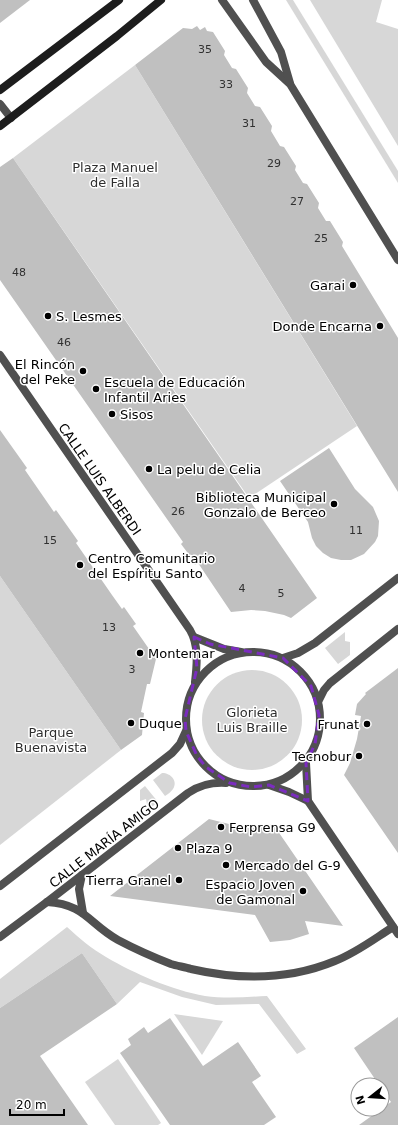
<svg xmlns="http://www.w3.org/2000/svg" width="398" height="1125" viewBox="0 0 398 1125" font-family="'DejaVu Sans',sans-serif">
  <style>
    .green { fill: #d7d7d7 }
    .building { fill: #c0c0c0 }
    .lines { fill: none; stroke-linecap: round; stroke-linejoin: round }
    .minor { stroke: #505050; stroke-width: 8 }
    .secondary { stroke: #1d1d1d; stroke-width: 8 }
    .marked { fill: none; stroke: #7b2cbf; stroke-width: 3; stroke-dasharray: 8 5; stroke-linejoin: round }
    .poi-dot { fill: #000; stroke: #fff; stroke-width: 1.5 }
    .labels { text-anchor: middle; stroke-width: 3; stroke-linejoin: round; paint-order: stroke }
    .number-label { font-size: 11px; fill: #303030 }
    .park-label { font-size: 13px; fill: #2e2e2e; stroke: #fff }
    .poi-label { font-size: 13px; fill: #000; stroke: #fff; text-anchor: start }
    .street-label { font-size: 13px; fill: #000; stroke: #fff }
  </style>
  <rect width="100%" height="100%" fill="#fff"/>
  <!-- green -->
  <g class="green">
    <path d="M286 0H293L398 171V183Z"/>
    <path d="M310 0H382L376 22 398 29V146Z"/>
    <path d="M135 65 357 426 249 498 13 158Z"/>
    <path d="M0 576 121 750 0 845Z"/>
    <path d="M345 632V641L350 642V655L338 664 325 648Z"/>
    <circle cx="252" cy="720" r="50"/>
    <path d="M162 773C171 773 178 781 173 789 171 792 168 794 165 796L153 780Z"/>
    <path d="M145 786 158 802 148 810 146 799 140 801V790Z"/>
    <path d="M67 927C79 938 92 949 106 957 135 974 172 990 205 996 226 999 246 997 267 996L306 1049 297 1054 259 1004 216 1005 182 997 140 982 117 1004 82 953 0 1008V979Z"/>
    <path d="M174 1014 223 1021 202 1055Z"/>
    <path d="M118 1059 161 1123 158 1125H115L85 1082Z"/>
  </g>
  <!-- building -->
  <g class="building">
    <path d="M0 0H30L0 23Z"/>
    <path d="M197 26 200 30 205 27 207 31 213 32 225 51 224 55 232 68 236 69 248 88 247 93 255 106 260 107 272 126 271 131 280 146 284 147 296 166 295 170 303 183 307 184 319 203 318 208 326 221H330L343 242 342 246 398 338V492L135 65 183 28 192 29Z"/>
    <path d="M13 158 317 598 291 618 284 615 265 611 251 610 231 612 198 563 195 565 187 552 181 544 183 542 0 280V167Z"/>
    <path d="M0 430 27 468 25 470 54 512 56 510 78 541 76 543 112 595 122 609 124 607 136 624 133 626 156 659 150 684H147L141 712 144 713 142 735 121 750 0 576Z"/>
    <path d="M329 448 355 489 373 507 379 521 378 536 375 542 364 554 351 560H341L331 558 323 553 316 546 312 538 308 522 280 481Z"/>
    <path d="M398 668V853L344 775 350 763 357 739 361 716 355 715 357 704 366 694 365 693Z"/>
    <path d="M209 819 245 828H259L273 824 343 926 305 921 309 934 290 940 270 942 255 915 110 896Z"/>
    <path d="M82 953 117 1004 40 1056 88 1125H0V1008Z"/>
    <path d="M398 1017V1125H359L391 1102 382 1089V1085H379L354 1048Z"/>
    <path d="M170 1018 203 1066 238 1042 261 1076 252 1082 276 1117 264 1125H170L120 1053 131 1045 128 1039 144 1027 148 1033Z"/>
  </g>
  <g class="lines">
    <!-- minor -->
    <g class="minor">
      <path d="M222 0 266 62 290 84 398 260"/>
      <path d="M253 0 281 52 290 83"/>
      <path d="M0 104 11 118"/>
      <path d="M0 355 190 630C199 645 197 665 195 682"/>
      <path d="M194 637 224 649 241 652"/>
      <circle cx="253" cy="719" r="67"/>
      <path d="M283 658 298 653 315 643 398 578"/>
      <path d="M318 702 324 690 330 683 398 629"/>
      <path d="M306 763 308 801 398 934"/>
      <path d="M269 785 289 792 308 801"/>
      <path d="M82 875 79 889 83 913"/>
      <path d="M0 886 172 753 180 744 186 731"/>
      <path d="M47 902C85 904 89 924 118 940 135 949 153 957 171 964 177 966 185 967 191 969 239 980 289 980 335 961 356 953 374 939 393 927"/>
      <path d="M0 937 47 902 188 793C200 785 211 782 226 783"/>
    </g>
    <!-- secondary -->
    <g class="secondary">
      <path d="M0 90 119 0"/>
      <path d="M0 126 117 36 161 0"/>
    </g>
  </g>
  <!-- marked area -->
  <path class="marked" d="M194 637 210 644 283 658 311 686 319 715 315 744 306 763 308 801 269 785 251 787 230 783 206 767 197 756 186 731 185 719 197 668Z"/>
  <!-- markers -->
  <g class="poi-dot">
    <circle cx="353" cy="285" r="4"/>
    <circle cx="48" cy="316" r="4"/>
    <circle cx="380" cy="326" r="4"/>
    <circle cx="83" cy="371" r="4"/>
    <circle cx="96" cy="389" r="4"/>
    <circle cx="112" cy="414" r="4"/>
    <circle cx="149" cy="469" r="4"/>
    <circle cx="334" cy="504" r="4"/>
    <circle cx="80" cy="565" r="4"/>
    <circle cx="140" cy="653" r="4"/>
    <circle cx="131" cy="723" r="4"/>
    <circle cx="367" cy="724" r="4"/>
    <circle cx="359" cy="756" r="4"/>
    <circle cx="221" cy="827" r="4"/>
    <circle cx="178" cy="848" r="4"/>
    <circle cx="226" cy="865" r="4"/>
    <circle cx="179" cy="880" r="4"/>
    <circle cx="303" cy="891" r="4"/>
  </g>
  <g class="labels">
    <!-- number labels -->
    <g class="number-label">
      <text x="205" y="53">35</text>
      <text x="226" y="88">33</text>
      <text x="249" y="127">31</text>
      <text x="274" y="167">29</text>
      <text x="297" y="205">27</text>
      <text x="321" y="242">25</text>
      <text x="19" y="276">48</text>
      <text x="64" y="346">46</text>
      <text x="178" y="515">26</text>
      <text x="356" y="534">11</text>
      <text x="50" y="544">15</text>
      <text x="242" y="592">4</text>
      <text x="281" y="597">5</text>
      <text x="109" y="631">13</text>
      <text x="132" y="673">3</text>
    </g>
    <!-- park labels -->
    <g class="park-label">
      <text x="115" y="172">Plaza Manuel<tspan x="115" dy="15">de Falla</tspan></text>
      <text x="252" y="717">Glorieta<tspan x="252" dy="15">Luis Braille</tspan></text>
      <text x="51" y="737">Parque<tspan x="51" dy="15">Buenavista</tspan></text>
    </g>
    <!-- poi labels -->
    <g class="poi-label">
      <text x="345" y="290" text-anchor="end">Garai</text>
      <text x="56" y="321">S. Lesmes</text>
      <text x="372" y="331" text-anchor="end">Donde Encarna</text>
      <text x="75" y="369" text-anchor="end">El Rincón<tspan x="75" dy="15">del Peke</tspan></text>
      <text x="104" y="387">Escuela de Educación<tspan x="104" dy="15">Infantil Aries</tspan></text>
      <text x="120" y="419">Sisos</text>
      <text x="157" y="474">La pelu de Celia</text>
      <text x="326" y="502" text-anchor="end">Biblioteca Municipal<tspan x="326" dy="15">Gonzalo de Berceo</tspan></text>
      <text x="88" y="563">Centro Comunitario<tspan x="88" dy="15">del Espíritu Santo</tspan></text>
      <text x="148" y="658">Montemar</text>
      <text x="139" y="728">Duque</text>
      <text x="359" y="729" text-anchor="end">Frunat</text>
      <text x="351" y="761" text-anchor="end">Tecnobur</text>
      <text x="229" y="832">Ferprensa G9</text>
      <text x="186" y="853">Plaza 9</text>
      <text x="234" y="870">Mercado del G-9</text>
      <text x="171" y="885" text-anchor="end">Tierra Granel</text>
      <text x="295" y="889" text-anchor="end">Espacio Joven<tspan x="295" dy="15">de Gamonal</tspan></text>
    </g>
    <!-- street labels -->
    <g class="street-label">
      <text transform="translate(100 479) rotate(55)" y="5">CALLE LUIS ALBERDI</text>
      <text transform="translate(104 843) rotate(-38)" y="5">CALLE MARÍA AMIGO</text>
    </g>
  </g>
  <!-- north arrow -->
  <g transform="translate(370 1097) rotate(253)"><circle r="19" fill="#ffffff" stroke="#999999"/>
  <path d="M0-3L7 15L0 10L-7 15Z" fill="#000000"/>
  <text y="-6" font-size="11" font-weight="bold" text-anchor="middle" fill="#000000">N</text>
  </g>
  <!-- scale -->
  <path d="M10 1109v6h54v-6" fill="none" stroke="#000000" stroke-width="2"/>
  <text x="16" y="1109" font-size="12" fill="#000000" stroke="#ffffff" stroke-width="3" paint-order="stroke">20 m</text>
</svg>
